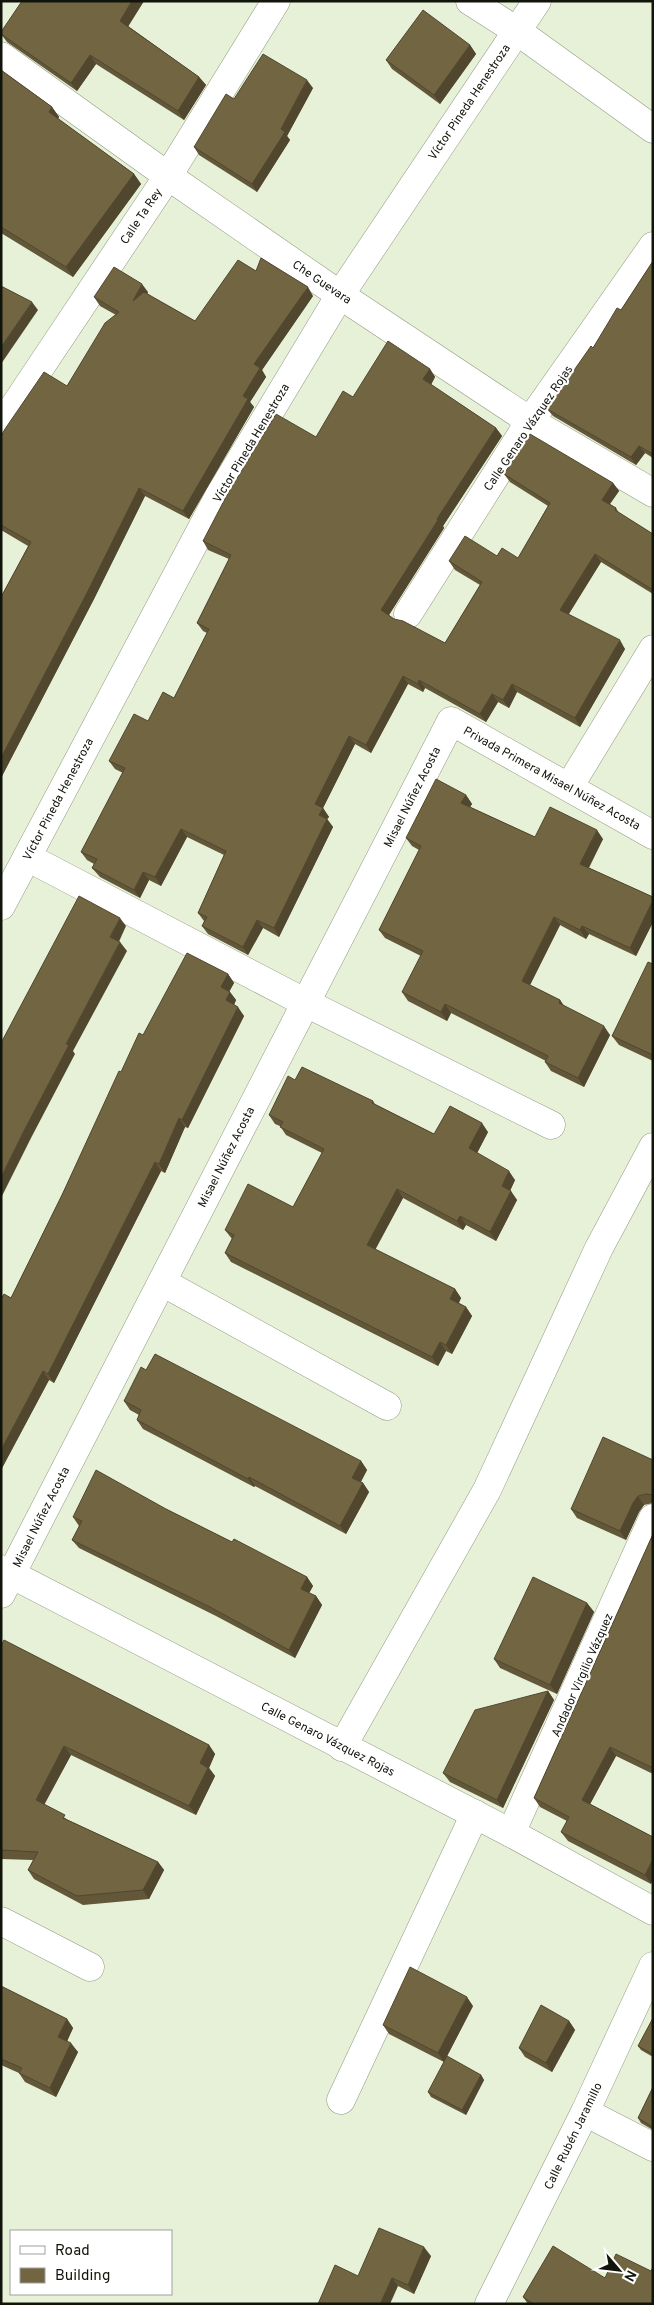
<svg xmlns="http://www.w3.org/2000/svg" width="654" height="2305" viewBox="0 0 654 2305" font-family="Overpass,sans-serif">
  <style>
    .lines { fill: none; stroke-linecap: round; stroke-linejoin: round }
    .street-casing { stroke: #929b83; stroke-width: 29 }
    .street { stroke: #fff; stroke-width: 28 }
    .wall { fill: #625739 }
    .shaded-wall { fill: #50472e }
    .building { fill: #726542; stroke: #50472e }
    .labels { text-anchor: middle; stroke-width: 4.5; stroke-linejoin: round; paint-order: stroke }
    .street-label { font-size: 12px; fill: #11140b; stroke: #fff }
  </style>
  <rect width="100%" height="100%" fill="#e7f1d7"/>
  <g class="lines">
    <defs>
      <g id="street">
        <path d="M470 1 517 31 653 129"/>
        <path d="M1 56 168 176 340 295 530 421 653 493"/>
        <path d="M1 426 168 176 276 1"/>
        <path d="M408 614 530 421 653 246"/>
        <path d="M569 787 653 649"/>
        <path d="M27 857 306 1003 551 1125"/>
        <path d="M1 906 219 496 340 295 537 1"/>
        <path d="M162 1282 387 1406"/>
        <path d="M1 1569 511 1833 653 1911"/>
        <path d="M1 1594 451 721 653 835"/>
        <path d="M342 1747 487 1490 599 1248 653 1147"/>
        <path d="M511 1833 653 1518"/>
        <path d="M1 1921 90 1967"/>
        <path d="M341 2100 475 1814"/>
        <path d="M585 2112 653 2147"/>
        <path d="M489 2304 585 2112 653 1966"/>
      </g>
    </defs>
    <!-- street casing -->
    <use href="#street" class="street-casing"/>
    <!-- street -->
    <use href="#street" class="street"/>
  </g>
  <!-- wall -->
  <g class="wall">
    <path d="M22 1H144L128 26 199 77 206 85 184 120 96 64 77 91 7 42 1 34Z"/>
    <path d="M470 45 476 54 440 104 392 69 386 60Z"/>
    <path d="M1 70 52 107 59 117 58 119 134 174 141 184 73 277 1 233Z"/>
    <path d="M313 88 287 136 290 140 257 192 199 155 194 147 234 99Z"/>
    <path d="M653 261V458L645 453 636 465 553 416 547 409 621 310Z"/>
    <path d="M256 271 313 296 262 370 266 377 250 402 254 407 189 519 145 496 94 599 1 778V597L28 546 1 530V436L67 386 116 315 100 306 94 297 148 292 147 294 195 321Z"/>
    <path d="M430 369 435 377 431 385 496 428 502 436 443 526 444 528 389 615 394 619 445 643 480 585 455 570 449 561 497 556 518 558 548 506 510 482 504 474 613 483 619 491 610 504 616 508 619 513 653 534V594L601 562 569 614 625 649 580 727 517 692 509 708 498 702 486 722 425 688 423 692 408 684 371 753 355 744 323 808 329 817 327 819 333 827 279 937 263 928 248 955 208 934 202 926 204 921 198 913 224 855 187 837 161 886 149 880 140 898 100 877 92 868 94 864 87 860 81 852 123 773 115 769 109 761 148 721 174 698 207 633 203 631 197 623 229 559 208 550 203 541 316 437 353 397Z"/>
    <path d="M466 795 472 804 470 807 535 837 603 839 589 868 653 897V922L636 956 589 934 586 939 560 925 530 985 560 1000 564 1006 610 1035 584 1087 551 1071 545 1062 546 1061 451 1013 447 1021 408 1001 402 992 421 956 385 938 379 930 419 850 412 846 406 838Z"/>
    <path d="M653 964V1061L619 1045 612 1036Z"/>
    <path d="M228 974 234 983 229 991 236 1000 234 1005 244 1016 188 1128 185 1127 165 1173 161 1171 54 1383 49 1380 1 1470 11 1298 62 1195 121 1072 143 1035Z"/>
    <path d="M295 1080 373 1101 375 1104 434 1134 488 1132 477 1153 515 1180 510 1191 517 1200 496 1241 466 1225 463 1230 403 1198 375 1249 455 1289 461 1298 459 1303 466 1307 472 1316 452 1354 446 1351 438 1366 231 1262 225 1253 232 1239 225 1230 293 1207 322 1153 286 1135 280 1126 275 1124 269 1115Z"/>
    <path d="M146 1370 361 1461 367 1470 361 1482 363 1483 369 1492 346 1534 255 1486 254 1487 143 1429 137 1420 139 1415 130 1410 124 1401Z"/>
    <path d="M653 1460V1503L644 1505 639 1512 626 1540 577 1518 571 1509Z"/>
    <path d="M166 1509 232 1542 307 1577 313 1586 309 1593 316 1596 322 1605 295 1658 216 1616 79 1548 72 1540 79 1526 73 1517Z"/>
    <path d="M653 1534V1774L616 1756 590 1804 653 1837 651 1884 568 1841 561 1832 567 1821 540 1807 534 1798Z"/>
    <path d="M587 1603 594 1612 557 1694 500 1668 494 1659Z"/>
    <path d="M1 1646 209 1745 215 1754 209 1768 215 1776 196 1815 71 1755 44 1804 68 1820 158 1862 164 1870 149 1899 83 1905 34 1879 28 1870 33 1860 1 1859Z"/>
    <path d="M548 1691 554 1700 503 1808 450 1782 443 1773Z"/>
    <path d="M1 1986 67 2019 73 2028 67 2041 78 2052 56 2097 25 2082 19 2073 1 2065Z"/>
    <path d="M473 2006 444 2062 389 2034 383 2025Z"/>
    <path d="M653 2018V2057L641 2050 638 2046Z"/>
    <path d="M569 2021 575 2030 552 2072 525 2057 519 2048Z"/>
    <path d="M481 2075 484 2080 466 2115 431 2097 428 2092Z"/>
    <path d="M653 2087V2130L641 2123 638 2118Z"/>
    <path d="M431 2256 414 2294 398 2286 358 2276Z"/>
    <path d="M651 2271 653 2304H528L523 2297 605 2278Z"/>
  </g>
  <!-- shaded-wall -->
  <g class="shaded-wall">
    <path d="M132 1H144L126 30 120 21Z"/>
    <path d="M470 45 476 54 440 104 434 95Z"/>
    <path d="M90 55 96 64 77 91 71 83Z"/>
    <path d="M199 77 206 85 184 120 178 111Z"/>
    <path d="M307 80 313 88 287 136 290 140 257 192 252 184Z"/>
    <path d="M52 107 59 117 56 122 49 112Z"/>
    <path d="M134 174 141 184 73 277 66 267Z"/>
    <path d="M142 284 148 292 139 309 133 301Z"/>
    <path d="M308 287 313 296 262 370 266 377 250 402 254 407 189 519 183 511 243 396 254 364Z"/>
    <path d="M32 302 38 310 1 364V347Z"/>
    <path d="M430 369 435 377 429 388 423 379Z"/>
    <path d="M496 428 502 436 443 526 444 528 387 618 381 610 437 519Z"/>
    <path d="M639 446 645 453 636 465 631 457Z"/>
    <path d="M613 483 619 491 607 508 602 500Z"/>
    <path d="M139 488 145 496 94 599 1 778V758Z"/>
    <path d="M595 554 601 562 566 618 560 610Z"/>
    <path d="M620 640 625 649 580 727 575 718Z"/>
    <path d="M403 676 408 684 371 753 366 745Z"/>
    <path d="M419 680 425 688 423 692 418 684Z"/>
    <path d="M512 684 517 692 509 708 503 700Z"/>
    <path d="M492 694 498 702 486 722 480 714Z"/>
    <path d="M349 736 355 744 323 808 329 817 327 819 333 827 279 937 274 928 319 815 315 804Z"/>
    <path d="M466 795 472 804 467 812 461 803Z"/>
    <path d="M181 829 187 837 161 886 155 877Z"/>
    <path d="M597 830 603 839 586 872 580 864Z"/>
    <path d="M143 872 149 880 140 898 134 890Z"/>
    <path d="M653 900V922L636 956 630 948Z"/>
    <path d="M554 917 560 925 528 989 522 981Z"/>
    <path d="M120 918 126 926 117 946 110 937Z"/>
    <path d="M257 920 263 928 248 955 243 947Z"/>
    <path d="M582 926 589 934 586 939 580 930Z"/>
    <path d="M120 942 127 951 73 1051 75 1054 31 1138 1 1198V1177L66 1044Z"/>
    <path d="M228 974 234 983 227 996 221 987Z"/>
    <path d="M230 992 236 1000 232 1009 226 1000Z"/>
    <path d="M560 1000 566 1009 559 1003Z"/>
    <path d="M445 1004 451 1013 447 1021 441 1012Z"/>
    <path d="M238 1007 244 1016 188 1128 182 1120Z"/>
    <path d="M604 1026 610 1035 584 1087 578 1078Z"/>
    <path d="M179 1118 185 1127 165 1173 159 1164Z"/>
    <path d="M482 1123 488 1132 475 1157 469 1148Z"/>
    <path d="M155 1162 161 1171 54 1383 48 1374Z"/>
    <path d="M509 1171 515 1180 508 1195 502 1186Z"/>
    <path d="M397 1189 403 1198 373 1254 367 1245Z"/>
    <path d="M511 1191 517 1200 496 1241 490 1232Z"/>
    <path d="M460 1216 466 1225 463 1230 457 1221Z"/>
    <path d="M455 1289 461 1298 456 1308 450 1299Z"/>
    <path d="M466 1307 472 1316 452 1354 446 1345Z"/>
    <path d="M440 1342 446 1351 438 1366 432 1357Z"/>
    <path d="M43 1371 49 1380 1 1470V1450Z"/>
    <path d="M361 1461 367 1470 358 1486 352 1478Z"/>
    <path d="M249 1477 255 1486 254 1487 248 1479Z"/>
    <path d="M363 1483 369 1492 346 1534 340 1526Z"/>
    <path d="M638 1496 644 1505 639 1512 626 1540 620 1531 633 1503Z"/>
    <path d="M307 1577 313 1586 307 1597 301 1589Z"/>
    <path d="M316 1596 322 1605 295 1658 289 1650Z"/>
    <path d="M587 1603 594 1612 557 1694 550 1685Z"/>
    <path d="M548 1691 554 1700 503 1808 497 1800Z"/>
    <path d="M209 1745 215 1754 209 1768 215 1776 196 1815 189 1806 200 1763Z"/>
    <path d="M64 1746 71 1755 42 1809 36 1800Z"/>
    <path d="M610 1747 616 1756 588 1808 582 1800Z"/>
    <path d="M653 1859V1880L651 1884 645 1875Z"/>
    <path d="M158 1862 164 1870 149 1899 143 1890Z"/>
    <path d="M467 1997 473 2006 444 2062 438 2053Z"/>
    <path d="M67 2019 73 2028 65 2046 58 2037Z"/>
    <path d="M569 2021 575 2030 552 2072 546 2063Z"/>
    <path d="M71 2043 78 2052 56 2097 50 2088Z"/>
    <path d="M481 2075 484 2080 466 2115 462 2110Z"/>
    <path d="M424 2247 431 2256 414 2294 408 2285Z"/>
    <path d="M392 2278 398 2286 390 2304H380Z"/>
  </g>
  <!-- building -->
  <g class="building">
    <path d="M22 1H132L120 21 199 77 178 111 90 55 71 83 1 34V32Z"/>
    <path d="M423 10 470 45 434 95 386 60Z"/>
    <path d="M263 54 307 80 281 129 285 132 252 184 194 147 226 94 234 99Z"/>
    <path d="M1 70 52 107 49 112 134 174 66 267 1 227Z"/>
    <path d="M261 258 308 287 254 364 260 368 243 396 248 399 183 511 139 488 88 591 1 758V597L31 542 1 525V436L5 429 44 372 67 386 105 323 119 312 94 297 114 267 142 284 133 301 144 292 195 321 238 260 256 271Z"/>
    <path d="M653 261V454L639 446 631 457 547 409 591 346 593 348 617 308 621 310Z"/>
    <path d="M1 286 32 302 1 347Z"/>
    <path d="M388 341 430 369 423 379 496 428 437 519 438 520 381 610 394 619 403 621 445 643 482 582 449 561 465 536 497 556 502 548 518 558 550 503 504 474 530 434 613 483 602 500 616 508 615 510 653 534V590L595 554 560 610 620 640 575 718 512 684 503 700 492 694 480 714 419 680 418 684 403 676 366 745 349 736 315 804 323 808 319 815 327 819 274 928 257 920 243 947 202 926 207 917 198 913 226 851 181 829 155 877 143 872 134 890 94 869 92 868 97 859 81 852 125 768 109 761 134 714 148 721 163 692 174 698 209 629 197 623 231 555 203 541 227 495 276 414 316 437 343 391 353 397Z"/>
    <path d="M436 779 466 795 461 803 535 837 550 807 597 830 580 864 653 897V900L630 948 582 926 580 930 554 917 522 981 560 1000 559 1003 604 1026 578 1078 545 1062 548 1056 445 1004 441 1012 402 992 423 951 379 930 421 846 406 838Z"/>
    <path d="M79 896 120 918 110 937 120 942 66 1044 69 1045 25 1129 1 1177V1043Z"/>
    <path d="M187 953 228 974 221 987 230 992 226 1000 238 1007 182 1120 179 1118 159 1164 155 1162 48 1374 43 1371 1 1450V1299L4 1294 11 1298 62 1195 119 1071 121 1072 139 1033 143 1035Z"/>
    <path d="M648 962 653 964V1055L612 1036Z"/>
    <path d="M302 1067 373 1101 372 1103 434 1134 450 1106 482 1123 469 1148 509 1171 502 1186 511 1191 490 1232 460 1216 457 1221 397 1189 367 1245 455 1289 450 1299 466 1307 446 1345 440 1342 432 1357 225 1253 234 1235 225 1230 248 1184 293 1207 324 1149 280 1127 283 1122 269 1115 288 1076 295 1080Z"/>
    <path d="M155 1354 361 1461 352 1478 363 1483 340 1526 249 1477 248 1479 137 1420 141 1410 124 1401 141 1367 146 1370Z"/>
    <path d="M603 1437 653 1460V1495L646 1494 638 1496 633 1503 620 1531 571 1509Z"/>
    <path d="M96 1470 166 1509 232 1542 234 1539 307 1577 301 1589 316 1596 289 1650 210 1607 72 1540 82 1521 73 1517Z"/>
    <path d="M653 1534V1768L610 1747 582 1800 653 1837V1859L645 1875 561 1832 569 1817 534 1798Z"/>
    <path d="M533 1577 587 1603 550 1685 494 1659Z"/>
    <path d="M4 1640 209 1745 200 1763 208 1768 189 1806 64 1746 36 1800 65 1815 63 1818 158 1862 143 1890 77 1896 28 1870 38 1852 1 1850V1646Z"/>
    <path d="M548 1691 497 1800 443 1773 475 1710Z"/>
    <path d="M410 1967 467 1997 438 2053 383 2025Z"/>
    <path d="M1 1986 67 2019 58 2037 71 2043 50 2088 19 2073 22 2068 1 2059Z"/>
    <path d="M541 2005 569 2021 546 2063 519 2048Z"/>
    <path d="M653 2018V2054L638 2046Z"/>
    <path d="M447 2056 481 2075 462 2110 428 2092Z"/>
    <path d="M653 2087V2127L638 2118Z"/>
    <path d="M379 2228 424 2247 408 2285 392 2278 380 2304H318L335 2265 358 2276Z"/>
    <path d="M553 2246 605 2278 616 2254 651 2271 653 2267V2304H534L523 2297Z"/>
  </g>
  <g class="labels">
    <!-- street labels -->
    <g class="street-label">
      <text transform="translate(469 102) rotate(-56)" y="4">Víctor Pineda Henestroza</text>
      <text transform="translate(141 216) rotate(-56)" y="4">Calle Ta Rey</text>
      <text transform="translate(322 282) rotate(34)" y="4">Che Guevara</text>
      <text transform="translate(528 428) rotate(-56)" y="4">Calle Genaro Vázquez Rojas</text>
      <text transform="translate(251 443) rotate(-59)" y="4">Víctor Pineda Henestroza</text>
      <text transform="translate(552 778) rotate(29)" y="4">Privada Primera Misael Núñez Acosta</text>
      <text transform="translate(412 797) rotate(-63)" y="4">Misael Núñez Acosta</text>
      <text transform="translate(58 799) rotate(-62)" y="4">Víctor Pineda Henestroza</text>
      <text transform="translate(226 1157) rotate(-63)" y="4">Misael Núñez Acosta</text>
      <text transform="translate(41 1517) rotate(-63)" y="4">Misael Núñez Acosta</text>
      <text transform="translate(582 1675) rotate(-66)" y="4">Andador Virgilio Vázquez</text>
      <text transform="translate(328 1739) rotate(27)" y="4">Calle Genaro Vázquez Rojas</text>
      <text transform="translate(573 2136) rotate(-64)" y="4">Calle Rubén Jaramillo</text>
    </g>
  </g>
  <!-- border -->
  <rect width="654" height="2305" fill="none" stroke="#11140b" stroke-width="5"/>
  <!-- legend -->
  <rect x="10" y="2230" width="162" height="65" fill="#ffffff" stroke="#a0a19d"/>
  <rect x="20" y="2246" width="25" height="8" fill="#ffffff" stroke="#a0a19d"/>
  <text x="55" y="2255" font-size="15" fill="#11140b">Road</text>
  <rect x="20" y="2268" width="25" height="15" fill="#726542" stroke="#a0a19d"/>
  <text x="55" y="2280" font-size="15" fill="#11140b">Building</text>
  <!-- north arrow -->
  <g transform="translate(619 2270) rotate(118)" stroke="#ffffff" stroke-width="4" paint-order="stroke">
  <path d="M0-4L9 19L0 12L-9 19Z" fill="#11140b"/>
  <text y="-8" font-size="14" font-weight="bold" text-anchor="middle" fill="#11140b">N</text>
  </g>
</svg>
